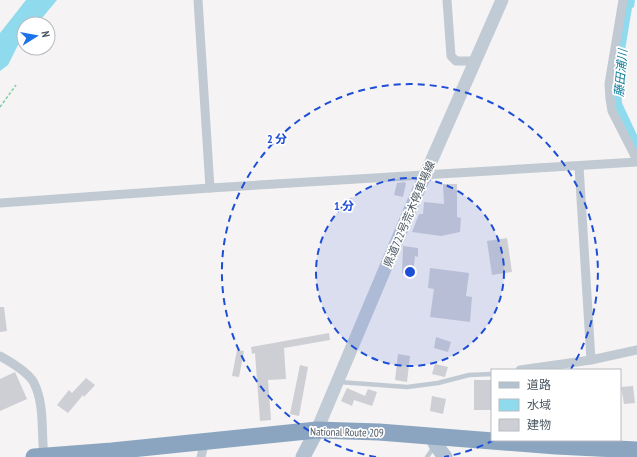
<svg xmlns="http://www.w3.org/2000/svg" width="637" height="457" viewBox="0 0 637 457" font-family="'PT Sans Narrow','Noto Sans JP',sans-serif">
  <style>
    .water { fill: #90daee }
    .building { fill: #cdcfd5 }
    .lines { fill: none; stroke-linecap: round; stroke-linejoin: round }
    .path { stroke: #7ad0a6; stroke-width: 1.5; stroke-dasharray: 3 2; stroke-linecap: butt }
    .lane { stroke: #c1cad2; stroke-width: 4.5 }
    .street { stroke: #c1cad2; stroke-width: 9 }
    .secondary { stroke: #c1cbd6; stroke-width: 13 }
    .primary { stroke: #b3c2d1; stroke-width: 15 }
    .highway { stroke: #8ba5c1; stroke-width: 17 }
    .ring { fill: none; stroke: #1d4ed8; stroke-width: 2; stroke-dasharray: 7 5 }
    .labels { text-anchor: middle; stroke-width: 3.5; stroke-linejoin: round; paint-order: stroke }
    .street-label { font-size: 11px; fill: #4a5661; stroke: #fff }
    .water-label { font-size: 12px; font-style: italic; fill: #0c7c9b; stroke: #fff }
    .centre { fill: #1d4ed8; stroke: #fff; stroke-width: 2 }
    .ring-label { font-size: 12px; text-anchor: middle; font-weight: bold; fill: #1d4ed8; stroke: #fff; stroke-width: 3.5; stroke-linejoin: round; paint-order: stroke }
  </style>
  <rect width="100%" height="100%" fill="#f5f3f3"/>
  <!-- water -->
  <g class="water">
    <path d="M26 0H57L37 24H24V38L18 45 8 65 0 71V33Z"/>
    <path d="M626 0H635L634 7 632 8 622 68H624L621 86 622 103 637 135V153L616 110 612 85Z"/>
  </g>
  <!-- building -->
  <g class="building">
    <path d="M404 182 406 183 403 197 394 195 397 183Z"/>
    <path d="M443 184H457V217L461 218 460 232 441 236 412 232 419 214H423L424 202 444 204Z"/>
    <path d="M507 238 512 272 492 275 487 241Z"/>
    <path d="M403 246 418 248V257L415 256 413 274 402 273Z"/>
    <path d="M430 268 469 273 466 296 472 297 470 322 430 317 434 289 428 288Z"/>
    <path d="M0 307H4L7 331 0 332Z"/>
    <path d="M329 333 330 340 284 348 286 379 268 380 271 420 260 421 255 353 252 354 251 347Z"/>
    <path d="M436 337 451 342 448 352 434 348Z"/>
    <path d="M237 350 244 351 239 377 232 376Z"/>
    <path d="M398 354 410 356 407 382 395 380Z"/>
    <path d="M435 364 448 367 445 377 432 374Z"/>
    <path d="M300 365 308 367 299 416 290 414Z"/>
    <path d="M15 372 27 399 0 411V379Z"/>
    <path d="M86 378 95 385 84 397 83 395 68 413 57 405 69 390 72 393Z"/>
    <rect x="474" y="380" width="18" height="30"/>
    <path d="M633 386 635 403 624 404 621 387Z"/>
    <path d="M347 388 365 396 368 389 377 392 372 406 354 400 352 406 341 401Z"/>
    <path d="M432 396 446 399 443 414 430 411Z"/>
  </g>
  <g class="lines">
    <!-- path -->
    <path class="path" d="M0 107 16 85"/>
    <!-- lane -->
    <g class="lane">
      <path d="M339 382 407 387 438 383 469 375 492 374"/>
      <path d="M427 457 434 447"/>
    </g>
    <!-- street -->
    <g class="street">
      <path d="M198 0 210 188"/>
      <path d="M447 0 451 56 456 61H476"/>
      <path d="M623 0 609 84 610 99 612 111 637 160"/>
      <path d="M579 166 591 360"/>
      <path d="M0 203 210 188 637 162"/>
      <path d="M0 356C9 361 29 373 34 383 45 405 41 433 44 457"/>
      <path d="M520 370 591 360 637 350"/>
      <path d="M201 457 205 441"/>
    </g>
    <!-- secondary -->
    <path class="secondary" d="M317 430 412 205 502 0"/>
    <!-- primary -->
    <g class="primary">
      <path d="M432 436 436 445 445 457"/>
      <path d="M303 457 317 430"/>
    </g>
    <!-- highway -->
    <path class="highway" d="M34 457 112 451 317 430 379 432 556 446 637 450"/>
  </g>
  <!-- distance rings -->
  <circle cx="410" cy="272" r="94" fill="#1d4ed8" fill-opacity=".12"/>
  <g class="ring">
    <circle cx="410" cy="272" r="94"/>
    <path d="M494 440A188 188 0 0 1 444 457M376 457A188 188 0 1 1 571 369"/>
  </g>
  <g class="labels">
    <!-- street labels -->
    <g class="street-label">
      <text transform="translate(409 214) rotate(-67)" y="4">県道722号荒木停車場線</text>
      <text transform="translate(347 432) rotate(1)" y="4">National Route 209</text>
    </g>
    <!-- water labels -->
    <g class="water-label">
      <text transform="translate(621 73) rotate(-85)" y="4">藤田浦川</text>
    </g>
  </g>
  <circle cx="410" cy="272" r="6" class="centre"/>
  <g class="ring-label">
    <text x="277" y="143">2 分</text>
    <text x="344" y="210">1 分</text>
  </g>
  <!-- legend -->
  <rect x="491" y="369" width="130" height="72" fill="#ffffff" stroke="#b7bbc0"/>
  <rect x="499" y="382" width="20" height="6" fill="#b3c2d1" stroke="#b7bbc0"/>
  <text x="527" y="389" font-size="12" fill="#4a5661">道路</text>
  <rect x="499" y="399" width="20" height="12" fill="#90daee" stroke="#b7bbc0"/>
  <text x="527" y="409" font-size="12" fill="#4a5661">水域</text>
  <rect x="499" y="419" width="20" height="12" fill="#cdcfd5" stroke="#b7bbc0"/>
  <text x="527" y="429" font-size="12" fill="#4a5661">建物</text>
  <!-- north arrow -->
  <g transform="translate(36 36) rotate(79)"><circle r="19" fill="#ffffff" stroke="#b7bbc0"/>
  <path d="M0-3L7 15L0 10L-7 15Z" fill="#1a73e8"/>
  <text y="-6" font-size="11" font-weight="bold" text-anchor="middle" fill="#4a5661">N</text>
  </g>
</svg>
